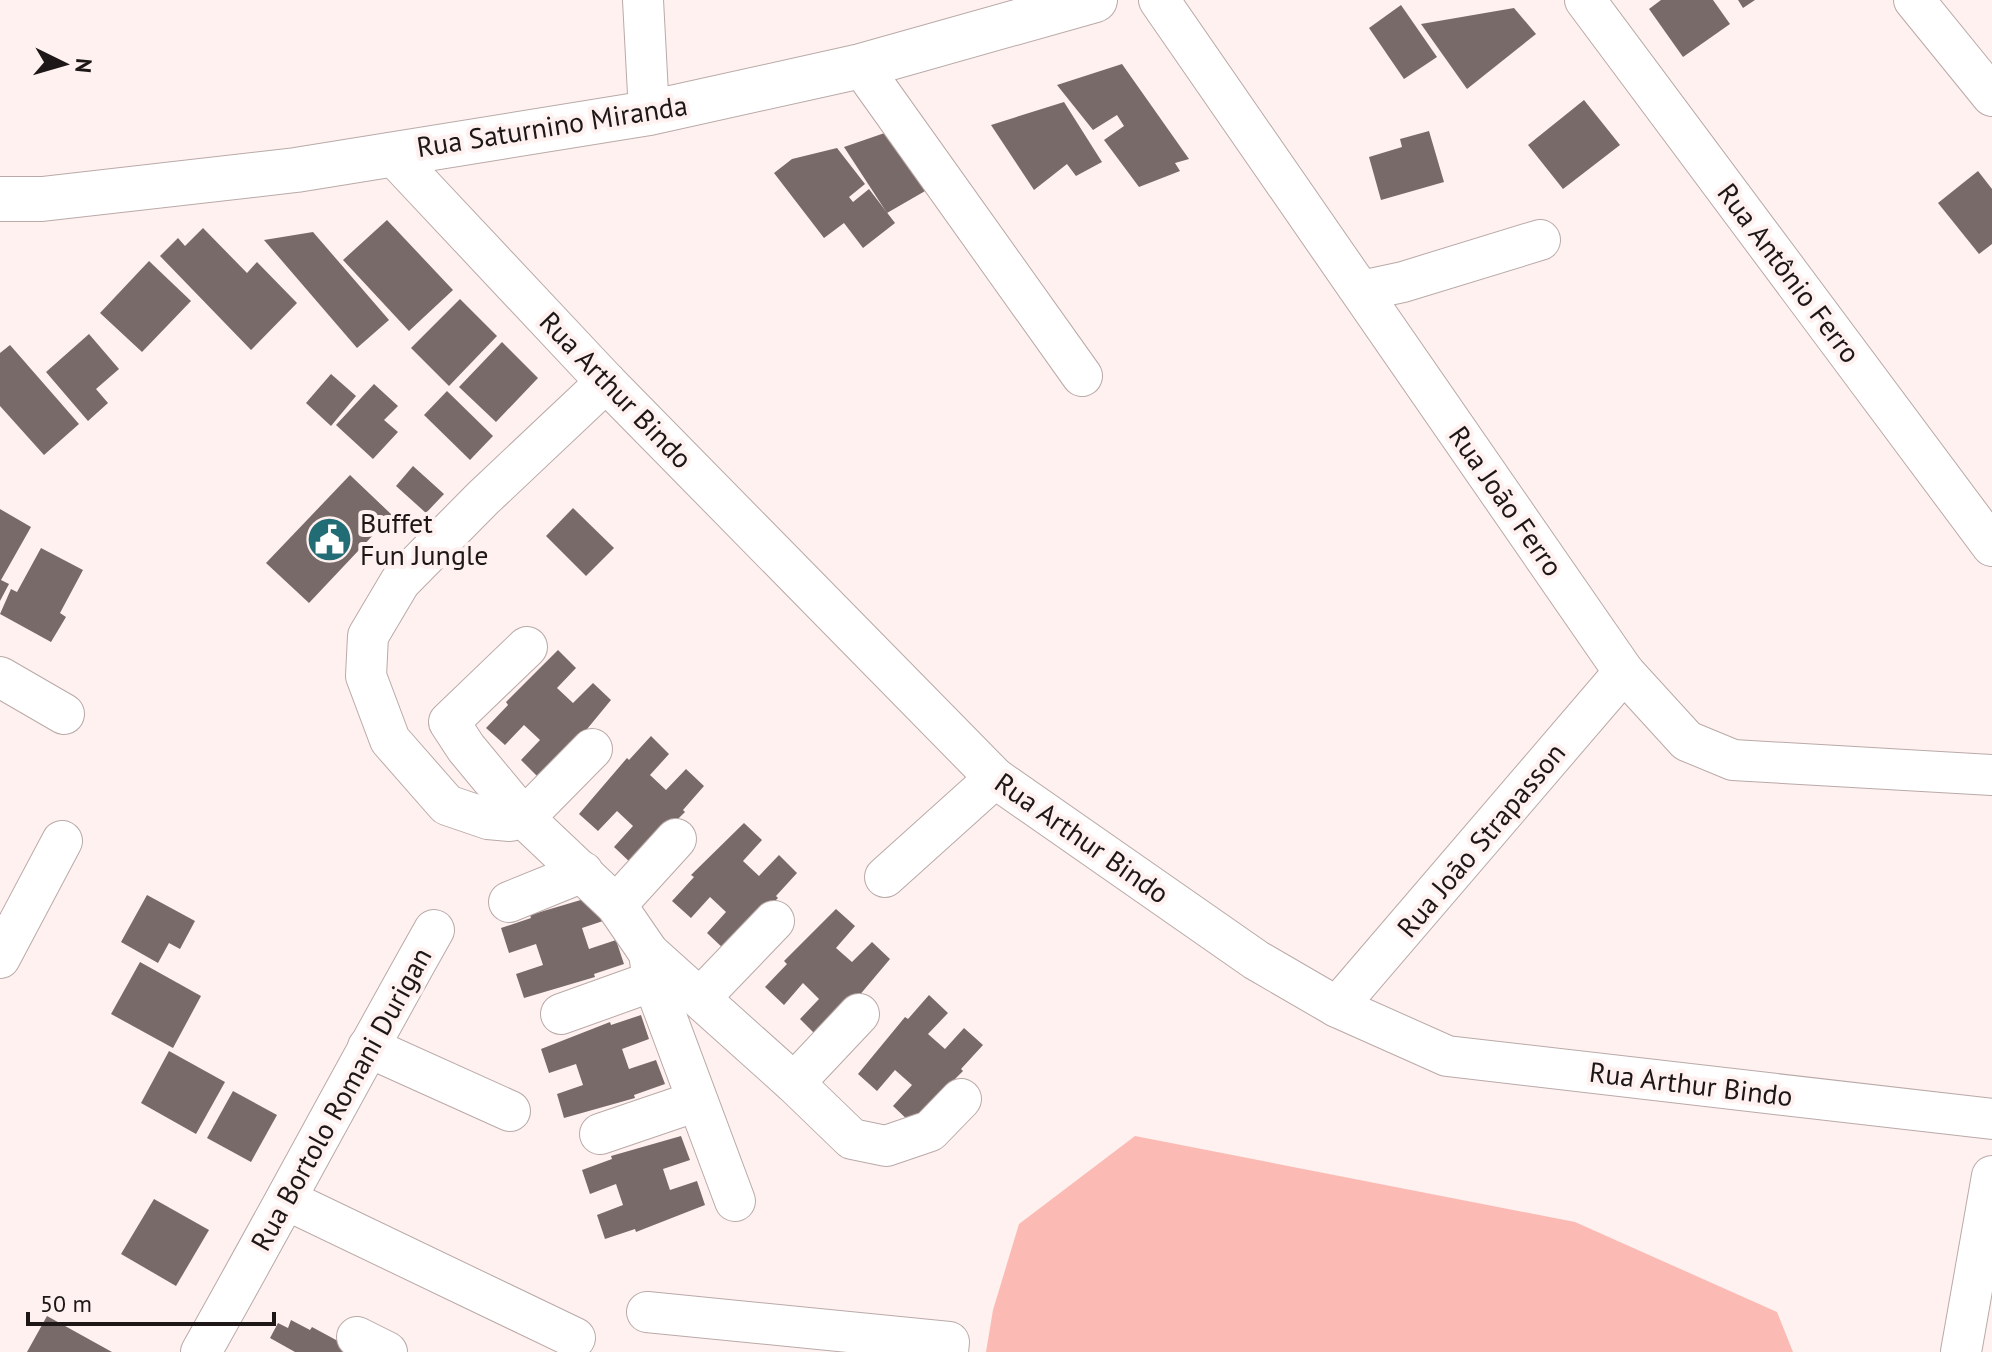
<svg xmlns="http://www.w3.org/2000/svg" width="1992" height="1352" viewBox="0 0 1992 1352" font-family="'PT Sans',sans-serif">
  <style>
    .green { fill: #fbbbb4 }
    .building { fill: #786a68 }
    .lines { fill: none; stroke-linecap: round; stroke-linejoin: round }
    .minor-casing { stroke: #b9aaa8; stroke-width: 42 }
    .major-casing { stroke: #b9aaa8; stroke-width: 46 }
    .minor { stroke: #fff; stroke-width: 40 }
    .major { stroke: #fff; stroke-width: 44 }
    .labels { text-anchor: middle; stroke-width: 8; stroke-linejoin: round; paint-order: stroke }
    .street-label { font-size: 28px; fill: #1d1717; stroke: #fef1ef }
    .poi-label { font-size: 28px; fill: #1d1717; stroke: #fef1ef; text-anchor: start }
  </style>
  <rect width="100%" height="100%" fill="#fef1ef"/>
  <!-- green -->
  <path class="green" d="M1135 1136 1575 1222 1777 1312 1793 1352H986L993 1310 1019 1224Z"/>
  <!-- building -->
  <g class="building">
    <path d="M1661 0H1713L1730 24 1683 57 1649 9Z"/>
    <path d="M1738 0H1755L1743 8Z"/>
    <path d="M1401 5 1437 57 1404 79 1369 28Z"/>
    <path d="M1514 8 1536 34 1467 89 1421 24Z"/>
    <path d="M1122 64 1189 159 1175 163 1180 171 1139 187 1104 140 1124 126 1117 115 1093 130 1057 85Z"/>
    <path d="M1584 100 1620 145 1563 189 1528 145Z"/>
    <path d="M1064 102 1102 162 1076 176 1067 164 1034 190 991 125Z"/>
    <path d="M902 127 939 183 887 213 844 147Z"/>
    <path d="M1429 131 1444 182 1381 200 1369 157 1402 147 1400 139Z"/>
    <path d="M837 148 865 184 849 197 853 202 869 189 895 223 863 248 844 223 824 238 774 173 792 159Z"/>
    <path d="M1978 171 1992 189V244L1979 254 1938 203Z"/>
    <path d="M387 220 453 290 409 331 343 260Z"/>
    <path d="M203 228 247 273 257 262 297 303 251 350 160 256 178 238 185 246Z"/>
    <path d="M313 232 389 320 357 348 264 240Z"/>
    <path d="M149 261 191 301 142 352 100 313Z"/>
    <path d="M460 299 497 336 449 386 411 348Z"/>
    <path d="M89 334 119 369 96 389 108 403 88 421 46 372Z"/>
    <path d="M502 342 538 378 496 422 459 387Z"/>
    <path d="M10 345 79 424 44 455 0 406V353Z"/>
    <path d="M331 374 356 396 331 426 306 403Z"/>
    <path d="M374 384 398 406 384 420 398 432 373 459 336 425Z"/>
    <path d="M447 391 493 436 470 460 424 415Z"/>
    <path d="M413 466 444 494 426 513 396 486Z"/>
    <path d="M350 475 392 515 309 603 266 563Z"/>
    <path d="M573 508 614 548 586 576 546 536Z"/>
    <path d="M0 509 31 527 1 580 9 584 0 601Z"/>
    <path d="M41 548 83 570 60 613 66 617 51 642 0 614 11 589 17 592Z"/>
    <path d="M558 650 576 668 557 688 573 703 593 683 611 700 564 757 539 778 521 760 540 740 524 725 505 745 486 728 508 705 506 702Z"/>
    <path d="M651 736 669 754 650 775 666 790 686 769 704 786 683 810 685 812 632 864 614 847 633 826 617 811 598 831 579 814 627 758 629 760Z"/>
    <path d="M744 823 762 840 743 861 759 876 779 855 797 873 776 896 778 898 725 950 707 933 726 912 710 897 691 918 672 901 694 877 691 875Z"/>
    <path d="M601 894 609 919 582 928 589 949 616 940 624 964 594 974 595 977 524 998 516 974 543 965 536 944 509 953 501 928 531 918 530 915Z"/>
    <path d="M147 895 195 921 180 949 169 943 158 963 121 942Z"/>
    <path d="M836 909 855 926 836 948 852 962 872 942 890 959 842 1016 818 1037 800 1019 819 999 803 983 784 1005 765 987 787 964 784 961Z"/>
    <path d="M140 962 201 996 173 1048 111 1014Z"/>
    <path d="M929 995 948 1013 928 1034 945 1049 964 1028 983 1045 961 1069 963 1071 911 1123 893 1106 912 1085 895 1070 877 1091 858 1074 905 1017 908 1019Z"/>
    <path d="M641 1015 649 1039 622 1049 629 1069 656 1060 665 1084 634 1095 635 1098 564 1118 557 1094 583 1085 576 1064 549 1073 541 1049 610 1022 611 1025Z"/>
    <path d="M169 1051 225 1082 196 1134 141 1103Z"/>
    <path d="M233 1091 277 1115 251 1162 207 1138Z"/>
    <path d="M681 1136 690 1160 663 1169 670 1190 697 1181 705 1205 636 1232 635 1229 605 1239 597 1215 623 1205 616 1184 590 1194 582 1170 612 1159 611 1156Z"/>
    <path d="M154 1199 209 1230 176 1286 121 1254Z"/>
    <path d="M47 1316 112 1352H27Z"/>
    <path d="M291 1320 310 1330 312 1327 349 1347 352 1352H295L270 1338 278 1323 288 1328Z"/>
  </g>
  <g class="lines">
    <defs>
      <g id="minor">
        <path d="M643 0 649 113"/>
        <path d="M1159 0 1624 672 1687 741 1733 760 1992 775"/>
        <path d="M1585 0 1992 546"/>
        <path d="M1914 0 1992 96"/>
        <path d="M861 66 1082 376"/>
        <path d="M391 153 606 382 995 778 1256 960 1337 1007 1447 1056 1992 1119"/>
        <path d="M1361 291 1403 282 1540 240"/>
        <path d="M606 382 483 498 400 582 368 636 366 676 390 740 447 805 488 819 510 821 524 818 616 905 649 953 794 1083 852 1139 886 1146 930 1131 961 1099"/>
        <path d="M527 647 449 722 466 748 524 818 592 749"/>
        <path d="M0 677 64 714"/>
        <path d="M885 877 995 778"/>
        <path d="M509 902 583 872"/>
        <path d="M616 905 676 839"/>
        <path d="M649 953 653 981 735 1201"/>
        <path d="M0 958 62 841"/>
        <path d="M700 998 774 921"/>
        <path d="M1337 1007 1624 672"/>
        <path d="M561 1014 653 981"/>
        <path d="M368 1047 510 1111"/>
        <path d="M794 1083 859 1014"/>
        <path d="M600 1134 697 1101"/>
        <path d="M287 1200 575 1338"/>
        <path d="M647 1312 949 1342 948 1352"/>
        <path d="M357 1337 387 1352"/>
        <path d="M201 1352C280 1212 355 1070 434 930"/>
        <path d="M1961 1352 1992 1176"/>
      </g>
      <path id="major" d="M0 199H42L296 170 649 113 861 66 1095 0"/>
    </defs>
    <!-- minor casing -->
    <use href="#minor" class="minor-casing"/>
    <!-- major casing -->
    <use href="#major" class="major-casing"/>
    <!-- minor -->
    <use href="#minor" class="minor"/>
    <!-- major -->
    <use href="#major" class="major"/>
  </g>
  <!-- icons -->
  <defs>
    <symbol id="civic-disc" viewBox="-11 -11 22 22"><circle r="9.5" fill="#226c75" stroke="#fef1ef"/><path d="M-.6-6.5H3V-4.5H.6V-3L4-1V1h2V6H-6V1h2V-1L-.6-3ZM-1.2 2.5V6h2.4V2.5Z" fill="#fff"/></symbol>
  </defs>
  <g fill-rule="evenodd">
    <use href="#civic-disc" x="304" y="514" width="51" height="51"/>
  </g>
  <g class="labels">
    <!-- street labels -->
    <g class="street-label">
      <text transform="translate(552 126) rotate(-9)" y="10">Rua Saturnino Miranda</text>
      <text transform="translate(1789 273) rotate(53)" y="10">Rua Antônio Ferro</text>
      <text transform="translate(616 390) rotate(46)" y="10">Rua Arthur Bindo</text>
      <text transform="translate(1506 501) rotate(55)" y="10">Rua João Ferro</text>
      <text transform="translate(1082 838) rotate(35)" y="10">Rua Arthur Bindo</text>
      <text transform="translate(1481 840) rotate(-50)" y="10">Rua João Strapasson</text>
      <text transform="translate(1691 1084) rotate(7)" y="10">Rua Arthur Bindo</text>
      <text transform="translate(341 1099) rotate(-61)" y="10">Rua Bortolo Romani Durigan</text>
    </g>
    <!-- poi labels -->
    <g class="poi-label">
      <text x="360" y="533">Buffet<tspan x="360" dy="32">Fun Jungle</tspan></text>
    </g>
  </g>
  <!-- north arrow -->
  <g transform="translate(64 64) rotate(95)" stroke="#fef1ef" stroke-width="6" paint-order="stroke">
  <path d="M0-6L14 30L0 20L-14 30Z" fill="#1d1717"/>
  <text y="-12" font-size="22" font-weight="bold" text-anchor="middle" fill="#1d1717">N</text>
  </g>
  <!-- scale -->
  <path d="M28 1312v12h246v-12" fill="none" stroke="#1d1717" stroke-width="4"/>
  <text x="40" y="1312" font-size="24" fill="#1d1717" stroke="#fef1ef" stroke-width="6" paint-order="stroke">50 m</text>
</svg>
